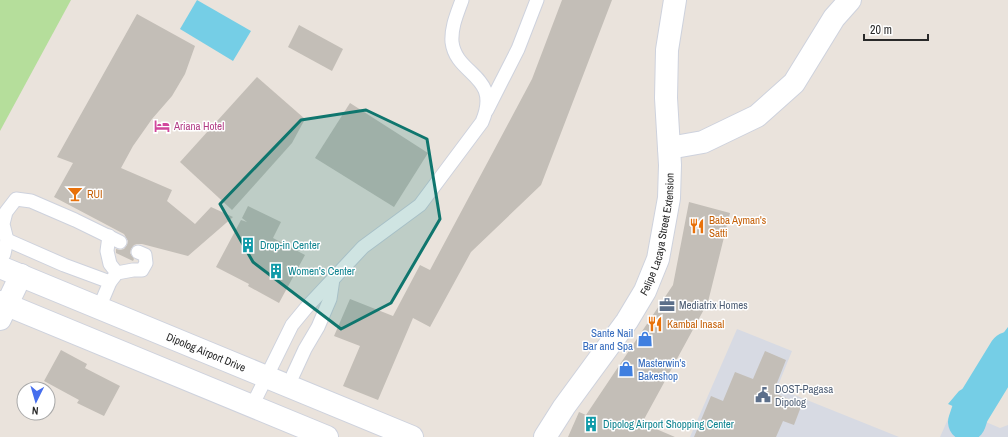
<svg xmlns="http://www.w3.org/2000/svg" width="1008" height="437" viewBox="0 0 1008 437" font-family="'Archivo Narrow',sans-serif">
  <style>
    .airport { fill: #d7dae3 }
    .green { fill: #b5de9b }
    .water { fill: #75cee6 }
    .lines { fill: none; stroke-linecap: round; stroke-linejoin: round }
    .river { stroke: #75cee6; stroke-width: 38 }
    .building { fill: #c3beb7 }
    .lane-casing { stroke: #ced2dd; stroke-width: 15 }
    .street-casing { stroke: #ced2dd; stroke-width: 24 }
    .secondary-casing { stroke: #ced2dd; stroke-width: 24 }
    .lane { stroke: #fff; stroke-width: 13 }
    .street { stroke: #fff; stroke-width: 22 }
    .secondary { stroke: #fff; stroke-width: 22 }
    .marked { fill: #0f766e; fill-opacity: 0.2; stroke: #0f766e; stroke-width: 3; stroke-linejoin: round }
    .labels { text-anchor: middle; stroke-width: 3; stroke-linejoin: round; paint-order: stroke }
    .hotel-label { font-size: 11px; fill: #b23c85; stroke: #fff; text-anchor: start }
    .food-label { font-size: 11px; fill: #c56008; stroke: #fff; text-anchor: start }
    .street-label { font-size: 11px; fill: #292929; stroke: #fff }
    .culture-label { font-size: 11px; fill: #0d838f; stroke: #fff; text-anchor: start }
    .service-label { font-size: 11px; fill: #4e5e75; stroke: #fff; text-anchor: start }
    .shop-label { font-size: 11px; fill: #366cbe; stroke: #fff; text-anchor: end }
  </style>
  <rect width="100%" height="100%" fill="#eae3dc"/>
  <!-- airport -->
  <g class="airport">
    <path d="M737 329 792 351 777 388 899 437H690Z"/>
    <path d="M953 408 1000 428 1008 425V437H940Z"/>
  </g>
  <!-- green -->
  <path class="green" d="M0 0H71L0 131Z"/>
  <!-- water -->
  <g class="water">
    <path d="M197 0 251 31 233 61 180 29Z"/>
    <path d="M1008 327V379L990 415 985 420 948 404 959 391 969 385 976 375 991 358 992 348Z"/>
  </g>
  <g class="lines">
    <!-- river -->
    <path class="river" d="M967 422 970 413 1008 351"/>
  </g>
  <!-- building -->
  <g class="building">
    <path d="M562 0H612L541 185 471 252 430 327 413 318 378 400 343 386 360 346 334 336 350 299 393 316 420 265 430 270 532 79Z"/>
    <path d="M137 14 195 46 185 74 172 96 152 119 133 146 121 168 172 190 167 201 195 224 211 207 233 217 188 256 142 244H137L134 245 131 249 130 253 134 259 133 261 116 253V249L120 250 124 249 127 245 128 241 124 234 54 197 73 163 57 157Z"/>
    <path d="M299 25 343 49 332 71 288 47Z"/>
    <path d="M257 77 305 119 292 143 232 210 180 162Z"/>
    <path d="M350 103 428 153 394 207 315 158Z"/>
    <path d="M689 202 730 213 708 302 642 423 675 437H568L579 412 586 415 673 285Z"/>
    <path d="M248 206 281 222 273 238 305 255 279 303 248 286 249 284 216 267 241 220 247 222 242 218Z"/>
    <path d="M61 350 87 364 85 368 120 386 104 416 77 403 79 400 44 381Z"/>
    <path d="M765 351 786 360 775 388 777 389 776 394 802 404 794 425 783 421 776 437H694L711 396 723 401 735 372 753 379Z"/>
  </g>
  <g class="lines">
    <defs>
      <g id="lane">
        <path d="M487 110 518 49 537 0"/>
        <path d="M109 236 107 251 110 264 117 273"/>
        <path d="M7 240 64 265 110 282"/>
        <path d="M0 261 4 254 7 240 3 224 6 212 16 199 31 201 75 220 120 242"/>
        <path d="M99 308 110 282 117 273 133 270H142L146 263 145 255 138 252"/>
        <path d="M293 375 305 349 318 327 330 299 333 279"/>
        <path d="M252 406 292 325 306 308 363 247 420 205 482 122C502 75 456 76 452 42 451 27 457 14 462 0"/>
      </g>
      <g id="street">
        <path d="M669 148 703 142 757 116 794 83 834 18 850 0"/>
        <path d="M0 319 21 275"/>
      </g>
      <g id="secondary">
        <path id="s1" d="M0 267 412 437"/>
        <path d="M0 302 327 437"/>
        <path id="s2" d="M545 437 564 407 627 321 645 291 658 259 669 198 670 165 666 98 667 50 675 0"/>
      </g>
    </defs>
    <!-- lane casing -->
    <use href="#lane" class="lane-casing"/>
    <!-- street casing -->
    <use href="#street" class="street-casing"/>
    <!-- secondary casing -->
    <use href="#secondary" class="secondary-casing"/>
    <!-- lane -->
    <use href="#lane" class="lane"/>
    <!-- street -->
    <use href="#street" class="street"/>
    <!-- secondary -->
    <use href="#secondary" class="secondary"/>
  </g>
  <!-- marked area -->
  <path class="marked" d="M366 110 427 139 440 219 391 303 341 329 253 262 220 204 301 120Z"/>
  <!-- icons -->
  <defs>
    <symbol id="hotel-bare" viewBox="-9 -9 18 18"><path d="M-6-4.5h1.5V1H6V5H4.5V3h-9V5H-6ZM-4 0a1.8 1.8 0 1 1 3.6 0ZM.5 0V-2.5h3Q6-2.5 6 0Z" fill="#d1479c" stroke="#fff" stroke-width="2.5" paint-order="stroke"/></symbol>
    <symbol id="bar-bare" viewBox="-9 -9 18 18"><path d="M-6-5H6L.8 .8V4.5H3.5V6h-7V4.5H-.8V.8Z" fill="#e8710a" stroke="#fff" stroke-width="2.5" paint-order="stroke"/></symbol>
    <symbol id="restaurant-bare" viewBox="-9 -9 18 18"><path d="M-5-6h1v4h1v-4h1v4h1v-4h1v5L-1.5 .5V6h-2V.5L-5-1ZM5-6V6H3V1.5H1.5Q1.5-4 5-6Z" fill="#e8710a" stroke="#fff" stroke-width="2.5" paint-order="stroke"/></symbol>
    <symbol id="building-bare" viewBox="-9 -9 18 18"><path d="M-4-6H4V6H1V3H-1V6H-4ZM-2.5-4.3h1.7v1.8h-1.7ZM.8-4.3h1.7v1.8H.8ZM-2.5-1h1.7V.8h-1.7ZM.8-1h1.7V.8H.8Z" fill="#0f9aa8" stroke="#fff" stroke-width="2.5" paint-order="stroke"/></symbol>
    <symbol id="office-bare" viewBox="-9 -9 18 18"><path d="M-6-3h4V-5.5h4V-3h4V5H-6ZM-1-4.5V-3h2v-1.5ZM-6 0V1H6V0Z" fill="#5c6f8a" stroke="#fff" stroke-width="2.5" paint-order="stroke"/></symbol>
    <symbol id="shop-bare" viewBox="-9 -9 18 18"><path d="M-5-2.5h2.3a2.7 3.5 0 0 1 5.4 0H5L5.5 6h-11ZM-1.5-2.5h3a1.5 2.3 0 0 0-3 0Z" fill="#3f7fe0" stroke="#fff" stroke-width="2.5" paint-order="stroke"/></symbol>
    <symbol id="civic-bare" viewBox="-9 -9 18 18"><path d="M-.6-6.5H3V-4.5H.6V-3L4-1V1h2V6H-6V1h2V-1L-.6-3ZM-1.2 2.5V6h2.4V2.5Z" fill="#5c6f8a" stroke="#fff" stroke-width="2.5" paint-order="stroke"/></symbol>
  </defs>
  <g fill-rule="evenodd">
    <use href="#hotel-bare" x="151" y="115" width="22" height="22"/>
    <use href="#bar-bare" x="64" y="183" width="22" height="22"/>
    <use href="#restaurant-bare" x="686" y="215" width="22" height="22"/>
    <use href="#building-bare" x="237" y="234" width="22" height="22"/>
    <use href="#building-bare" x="265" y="260" width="22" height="22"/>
    <use href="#office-bare" x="656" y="294" width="22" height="22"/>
    <use href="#restaurant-bare" x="644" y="313" width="22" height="22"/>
    <use href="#shop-bare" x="634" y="328" width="22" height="22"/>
    <use href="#shop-bare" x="615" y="358" width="22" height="22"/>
    <use href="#civic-bare" x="752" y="384" width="22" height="22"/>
    <use href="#building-bare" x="580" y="413" width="22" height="22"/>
  </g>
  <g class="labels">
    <!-- hotel labels -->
    <g class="hotel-label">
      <text x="174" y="130">Ariana Hotel</text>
    </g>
    <!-- food labels -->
    <g class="food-label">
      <text x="87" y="198">RUI</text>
      <text x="709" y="224">Baba Ayman's<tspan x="709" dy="13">Satti</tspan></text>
      <text x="667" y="328">Kambal Inasal</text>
    </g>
    <!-- street labels -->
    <g class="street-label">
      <text dy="4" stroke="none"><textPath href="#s2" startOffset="236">Felipe Lacaya Street Extension</textPath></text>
      <text dy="4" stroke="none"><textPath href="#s1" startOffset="223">Dipolog Airport Drive</textPath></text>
    </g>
    <!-- culture labels -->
    <g class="culture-label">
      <text x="260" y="249">Drop-in Center</text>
      <text x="288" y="275">Women's Center</text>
      <text x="603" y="428">Dipolog Airport Shopping Center</text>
    </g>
    <!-- service labels -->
    <g class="service-label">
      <text x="679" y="309">Mediatrix Homes</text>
      <text x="775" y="393">DOST-Pagasa<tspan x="775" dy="13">Dipolog</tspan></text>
    </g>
    <!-- shop labels -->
    <g class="shop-label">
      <text x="633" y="337">Sante Nail<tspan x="633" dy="13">Bar and Spa</tspan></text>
      <text x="638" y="367" text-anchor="start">Masterwin's<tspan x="638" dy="13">Bakeshop</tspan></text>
    </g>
  </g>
  <!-- north arrow -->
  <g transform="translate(36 401) rotate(185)"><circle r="19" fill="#ffffff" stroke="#a9a9a9"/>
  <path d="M0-3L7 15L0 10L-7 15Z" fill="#466eed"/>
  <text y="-6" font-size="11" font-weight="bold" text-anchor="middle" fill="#292929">N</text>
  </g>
  <!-- scale -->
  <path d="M864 34v6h64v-6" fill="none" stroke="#292929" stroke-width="2"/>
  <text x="870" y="34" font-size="12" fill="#292929" stroke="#ffffff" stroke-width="3" paint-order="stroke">20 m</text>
</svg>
